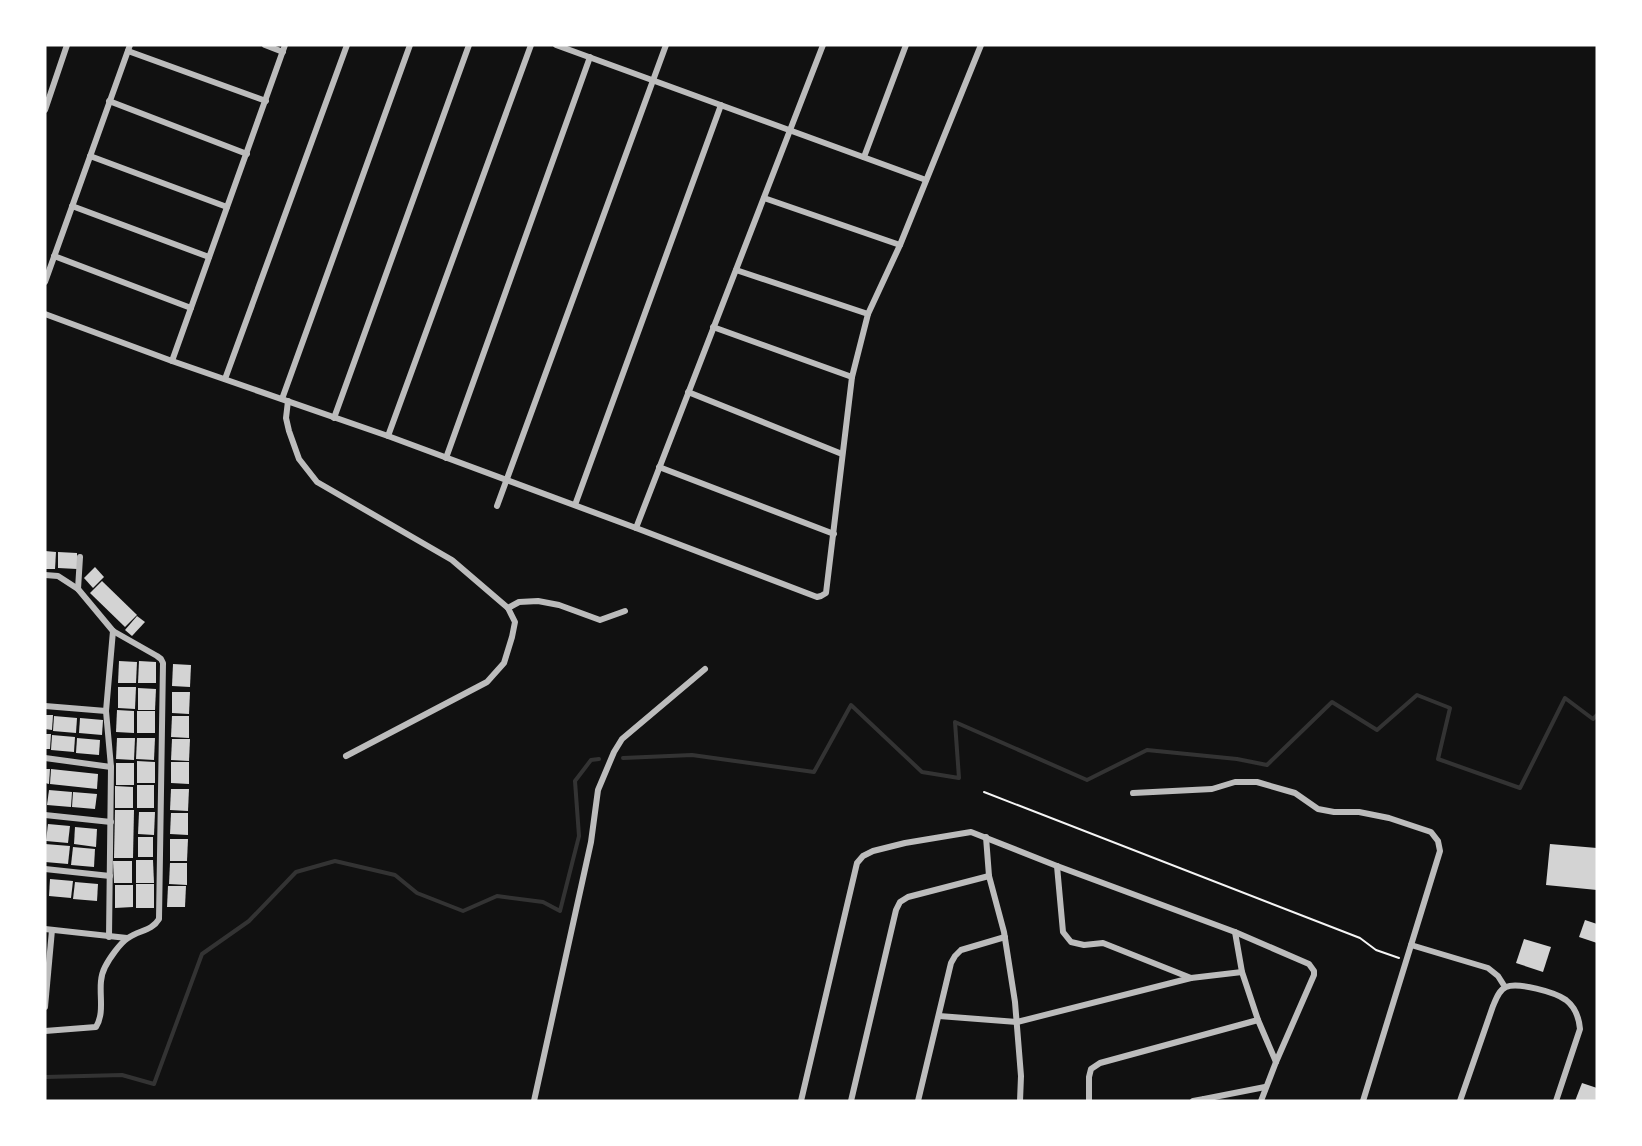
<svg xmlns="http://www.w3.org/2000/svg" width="1642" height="1146" viewBox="0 0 1642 1146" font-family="Barlow,sans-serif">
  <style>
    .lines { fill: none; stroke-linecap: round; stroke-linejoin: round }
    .stream { stroke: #333; stroke-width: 4 }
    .building { fill: #d3d3d3 }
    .path { stroke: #f5f5f5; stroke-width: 2 }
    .minor { stroke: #bcbcbc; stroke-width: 6 }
  </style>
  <rect width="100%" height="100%" fill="#111"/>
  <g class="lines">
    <!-- stream -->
    <g class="stream">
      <path d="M623 758 692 755 814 772 851 705 922 772 959 778 955 722 1087 780 1147 750 1237 759 1267 765 1332 702 1377 730 1417 695 1450 708 1438 759 1520 788 1565 698 1593 719 1597 715"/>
      <path d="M45 1077 122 1075 154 1084 202 954 249 921 296 872 335 861 395 875 417 893 463 911 497 896 543 902 560 911 579 836 575 781 591 760 599 759"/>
    </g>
  </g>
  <!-- building -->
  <g class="building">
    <path d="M45 551 56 552 55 569H45Z"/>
    <path d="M58 552 77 553V569L58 568Z"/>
    <path d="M95 567 104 577 93 588 84 578Z"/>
    <path d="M102 581 137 615 125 627 90 593Z"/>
    <path d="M137 616 145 622 132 636 125 630Z"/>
    <path d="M119 661 137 662 136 683H118Z"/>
    <path d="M139 661 156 662V683H138Z"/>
    <path d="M173 664 191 665 190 687 172 686Z"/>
    <path d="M118 687H136L135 709 118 708Z"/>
    <path d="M138 688 156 689 155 710H138Z"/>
    <path d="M172 692H190L189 714 172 713Z"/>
    <path d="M117 710 134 711V733L116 732Z"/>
    <rect x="137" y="711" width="18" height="22"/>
    <path d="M45 715H53L52 730 45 729Z"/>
    <path d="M54 716 77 718 76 733 53 731Z"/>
    <path d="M172 716H189V738L171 737Z"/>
    <path d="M80 718 103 720 102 735 79 733Z"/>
    <path d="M45 734H51L50 749H45Z"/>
    <path d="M52 735 75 737 74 752 51 750Z"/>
    <path d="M77 738 100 740 99 755 76 753Z"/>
    <path d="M117 738H135L134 760 116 759Z"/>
    <path d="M137 738H155L154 760 136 759Z"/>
    <path d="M172 739H190L189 761 171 760Z"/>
    <path d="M137 761 155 762V783H137Z"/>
    <path d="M171 762H189V784L171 783Z"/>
    <rect x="116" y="763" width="18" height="22"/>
    <path d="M45 769H50L49 784 45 783Z"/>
    <path d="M51 769 98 774 97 789 50 784Z"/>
    <rect x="137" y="785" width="17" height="23"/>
    <path d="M115 786 133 787V808H115Z"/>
    <path d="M171 789H189L188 811 170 810Z"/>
    <path d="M49 790 72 792 71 807 47 805Z"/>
    <path d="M73 792 97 794 95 809 72 807Z"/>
    <path d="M115 810H134L133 858H114Z"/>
    <path d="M139 812H155L154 835 138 834Z"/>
    <path d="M171 813H188V835L170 834Z"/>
    <path d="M48 824 70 826 68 843 46 841Z"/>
    <path d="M75 827 97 829 96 847 74 844Z"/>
    <rect x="138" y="837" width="15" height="20"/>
    <path d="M170 839H188L187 861H170Z"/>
    <path d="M45 844 70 846 68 864 45 862Z"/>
    <path d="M1550 844 1597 848V890L1546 885Z"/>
    <path d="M73 847 95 849 94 867 71 865Z"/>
    <path d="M136 860H153L154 883H136Z"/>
    <path d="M113 861H132V883H114Z"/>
    <path d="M170 863H187V885L169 884Z"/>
    <path d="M50 879 73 881 71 898 49 896Z"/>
    <path d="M75 882 98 884 97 901 73 899Z"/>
    <rect x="136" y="884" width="18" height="24"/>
    <path d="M115 885H133V907L115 908Z"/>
    <path d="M168 886H186L185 907H167Z"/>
    <path d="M1585 920 1597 924V943L1579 937Z"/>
    <path d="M1524 939 1551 947 1543 972 1516 963Z"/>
    <path d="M1582 1083 1597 1088V1101H1575Z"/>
  </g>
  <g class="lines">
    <!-- path -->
    <path class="path" d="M984 792 1360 938 1376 950 1399 958"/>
    <!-- minor -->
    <g class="minor">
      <path d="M265 45 283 52"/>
      <path d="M556 45 926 180"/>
      <path d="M128 51 266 101"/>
      <path d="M109 101 247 154"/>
      <path d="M45 110 67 45"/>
      <path d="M90 156 227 207"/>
      <path d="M864 157 906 45"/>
      <path d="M764 198 900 245"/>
      <path d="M72 206 209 257"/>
      <path d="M54 256 191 308"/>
      <path d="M736 270 868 314"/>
      <path d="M45 282 130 45"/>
      <path d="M45 314 172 361 388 436 636 528 817 597 821 596 826 593 852 377 868 314 900 245 981 45"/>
      <path d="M713 327 852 377"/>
      <path d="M172 361 285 45"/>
      <path d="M225 379 347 45"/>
      <path d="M688 392 842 454"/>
      <path d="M282 399 410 45"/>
      <path d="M288 401 286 418 289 431 299 459 317 482 452 560 508 608 515 622 512 637 504 663 487 682 346 756"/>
      <path d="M334 418 469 45"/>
      <path d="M388 436 531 45"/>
      <path d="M446 458 590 57"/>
      <path d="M659 467 834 534"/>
      <path d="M575 505 721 105"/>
      <path d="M497 506 666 45"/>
      <path d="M636 528 823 45"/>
      <path d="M45 575 58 576 78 589"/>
      <path d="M508 608 519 602 538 601 559 605 600 620 625 611"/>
      <path d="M45 706 106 711"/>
      <path d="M45 758 111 767"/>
      <path d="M1133 793 1212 789 1235 782H1257L1295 793 1318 809 1334 812H1359L1389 818 1431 832 1438 841 1440 851 1363 1101"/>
      <path d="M45 815 111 822"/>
      <path d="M986 837 989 876 1004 932 1015 1002 1021 1076 1020 1101"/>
      <path d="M1057 866 1063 932 1071 942 1084 945 1103 943 1191 978"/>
      <path d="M45 869 110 876"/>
      <path d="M45 929 127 938"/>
      <path d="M1235 932 1242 972 1258 1020 1276 1062"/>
      <path d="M109 937 111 767 106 711 113 631"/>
      <path d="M1411 945 1488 968 1498 976 1505 987"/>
      <path d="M45 1007 52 930"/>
      <path d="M939 1016 1017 1022 1191 978 1242 972"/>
      <path d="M45 1031 96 1027C107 1009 95 986 105 967 109 959 120 943 128 938 139 930 152 931 159 919L163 663 161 659 157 656 113 631 78 589 80 557"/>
      <path d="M534 1101 591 842 598 790 614 752 622 739 705 669"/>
      <path d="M801 1101 857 863 863 856 873 851 905 843 971 832 1057 866 1235 932 1309 964 1314 971V975L1276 1062 1261 1101"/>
      <path d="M851 1101 896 910 900 902 908 897 989 876"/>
      <path d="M918 1101 951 963 955 956 961 950 1005 937"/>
      <path d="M1089 1101V1077L1091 1069 1100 1063 1258 1020"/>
      <path d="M1193 1101 1204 1099"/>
      <path d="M1203 1101 1204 1099 1265 1087"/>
      <path d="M1460 1101 1493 1006C1496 999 1499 990 1506 987 1518 982 1555 992 1566 1000 1575 1007 1579 1017 1580 1029L1556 1101"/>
    </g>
  </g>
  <!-- border -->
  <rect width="1642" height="1146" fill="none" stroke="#ffffff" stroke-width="93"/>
</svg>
